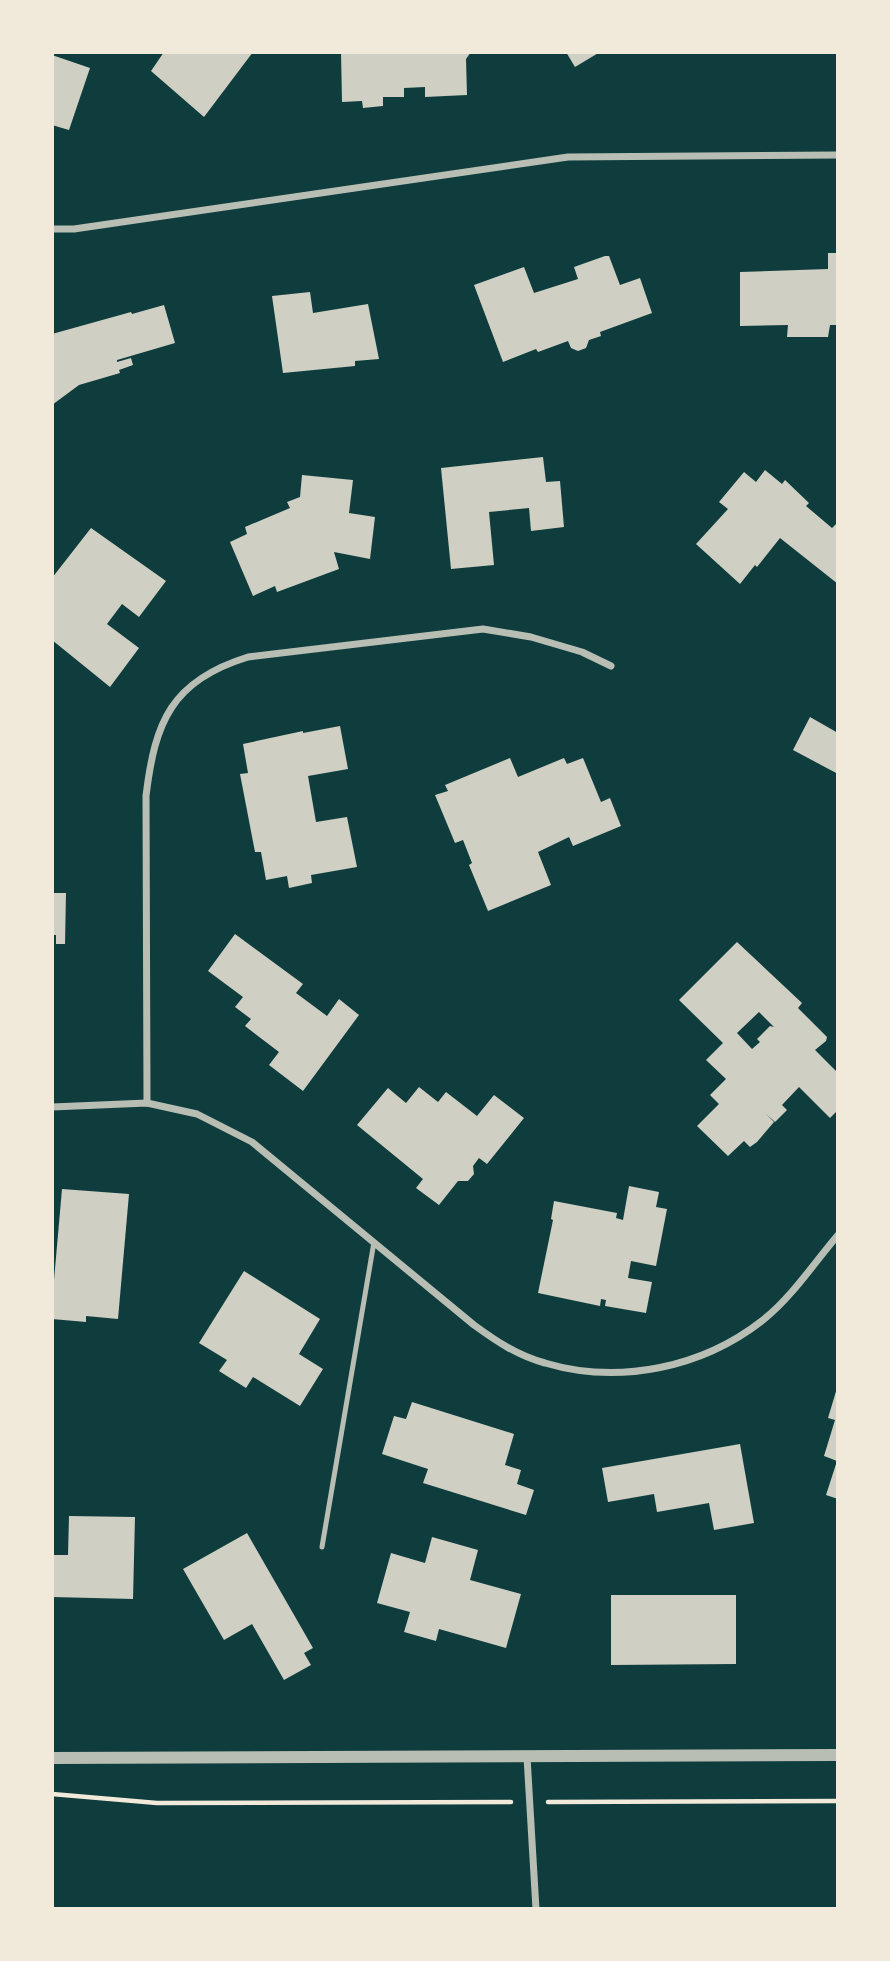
<svg xmlns="http://www.w3.org/2000/svg" width="890" height="1961" viewBox="0 0 890 1961" font-family="'Fira Sans Condensed',sans-serif">
  <style>
    .building { fill: #cfcfc3; fill-rule: evenodd }
    .lines { fill: none; stroke-linecap: round; stroke-linejoin: round }
    .path { stroke: #f1e9da; stroke-width: 4.5 }
    .service { stroke: #b8beb3; stroke-width: 5 }
    .minor { stroke: #b8beb3; stroke-width: 7 }
    .tertiary { stroke: #b8beb3; stroke-width: 12 }
  </style>
  <rect width="100%" height="100%" fill="#0f3d3e"/>
  <!-- building -->
  <g class="building">
    <path d="M164 52H253L204 117 151 71Z"/>
    <path d="M341 52H471L466 59 467 95 425 97V87L404 88V97H383V106L363 108 362 101 342 102Z"/>
    <path d="M566 52H600L575 67Z"/>
    <path d="M52 55 90 68 69 130 52 125Z"/>
    <path d="M828 253H838V325H830L828 337H787L788 325 740 326V272L828 269Z"/>
    <path d="M605 256H609L620 285 640 278 652 313 600 332 601 336 589 340 586 348 578 351 571 348 568 341 538 352 536 349 503 362 474 285 524 267 534 293 578 279 574 267Z"/>
    <path d="M310 292 313 313 368 304 379 359 355 361V366L283 373 272 296Z"/>
    <path d="M164 305 175 343 117 360V362L131 358 133 365 119 370 120 373 79 385 52 405V334L131 312 132 314Z"/>
    <path d="M543 457 546 482 560 481 564 527 531 531 529 508 489 512 494 565 451 569 441 468Z"/>
    <path d="M765 470 782 484 785 480 809 503 806 506 832 528 838 522V584L780 538 757 567 755 565 740 584 696 544 728 509 719 502 744 472 756 482Z"/>
    <path d="M302 475 353 480 349 513 375 517 370 559 334 552 339 569 277 592 275 586 253 596 230 542 247 534 245 527 290 508 287 502 300 497Z"/>
    <path d="M91 528 166 581 139 617 122 604 107 624 139 648 110 687 52 640V578Z"/>
    <path d="M810 717 838 733V774L793 750Z"/>
    <path d="M340 726 348 769 308 776 316 822 347 817 357 867 311 875 312 883 289 888 287 876 266 880 261 852H255L240 774 248 773 243 744 303 731V733Z"/>
    <path d="M510 758 518 777 564 758 567 764 583 758 601 802 610 798 621 826 573 846 569 837 538 852 551 885 488 911 469 865 472 863 463 840 455 843 435 795 448 791 445 785Z"/>
    <path d="M52 893H66L65 944H56V935H52Z"/>
    <path d="M235 934 303 984 296 993 327 1016 339 999 359 1015 303 1091 269 1065 279 1052 245 1026 251 1019 235 1007 243 997 208 971Z"/>
    <path d="M737 942 802 1003 798 1008 827 1037 826 1041 815 1050 838 1073V1110L830 1118 799 1087 782 1105 787 1110 775 1122 766 1114 774 1122 757 1142 750 1147 744 1141 728 1156 697 1126 719 1104 710 1095 726 1079 706 1060 723 1043 679 1000ZM759 1012 774 1027 770 1026 757 1039 760 1042 752 1049 737 1033Z"/>
    <path d="M419 1087 438 1102 446 1092 477 1116 494 1095 524 1118 487 1164 479 1158 473 1166 474 1174 468 1181H458L439 1205 416 1188 423 1179 357 1125 388 1088 406 1103Z"/>
    <path d="M629 1186 659 1192 656 1207 667 1209 656 1266 631 1261 628 1278 652 1282 646 1313 605 1306 606 1300 601 1299 600 1306 538 1293 553 1220 551 1219 554 1201 617 1213 616 1218 623 1220Z"/>
    <path d="M62 1189 129 1194 118 1319 86 1316V1322L52 1319V1280H54Z"/>
    <path d="M244 1271 320 1319 299 1354 323 1369 300 1406 253 1377 246 1388 219 1371 227 1360 199 1343Z"/>
    <path d="M837 1388H838V1499L826 1495 837 1461 824 1456 835 1420 828 1418Z"/>
    <path d="M412 1402 514 1434 505 1465 521 1470 517 1484 534 1490 526 1515 423 1483 428 1469 382 1454 394 1416 406 1419Z"/>
    <path d="M740 1444 754 1523 714 1530 709 1503 657 1512 654 1494 608 1502 602 1468Z"/>
    <path d="M69 1516 135 1517 133 1599 52 1597V1555H68Z"/>
    <path d="M247 1533 313 1648 304 1653 311 1665 284 1680 252 1624 224 1640 183 1569Z"/>
    <path d="M432 1537 478 1550 470 1580 521 1594 506 1648 439 1629 436 1641 404 1632 410 1612 377 1603 391 1553 425 1563Z"/>
    <path d="M611 1595H736V1664L611 1665Z"/>
  </g>
  <g class="lines">
    <!-- path -->
    <g class="path">
      <path d="M52 1794 157 1803 511 1802"/>
      <path d="M548 1802 838 1801"/>
    </g>
    <!-- service -->
    <path class="service" d="M322 1547 374 1242"/>
    <!-- minor -->
    <g class="minor">
      <path d="M52 229H74L568 157 838 155"/>
      <path d="M147 1103 146 796C155 722 171 681 248 657L483 629 531 637 582 652 611 666"/>
      <path d="M52 1107 147 1103 197 1114 252 1142 474 1325C496 1341 518 1356 545 1363 619 1385 702 1368 763 1320 792 1297 814 1263 838 1235"/>
      <path d="M527 1757 536 1909"/>
    </g>
    <!-- tertiary -->
    <path class="tertiary" d="M52 1758 838 1755"/>
  </g>
  <!-- border -->
  <rect width="890" height="1961" fill="none" stroke="#f1e9da" stroke-width="108"/>
</svg>
